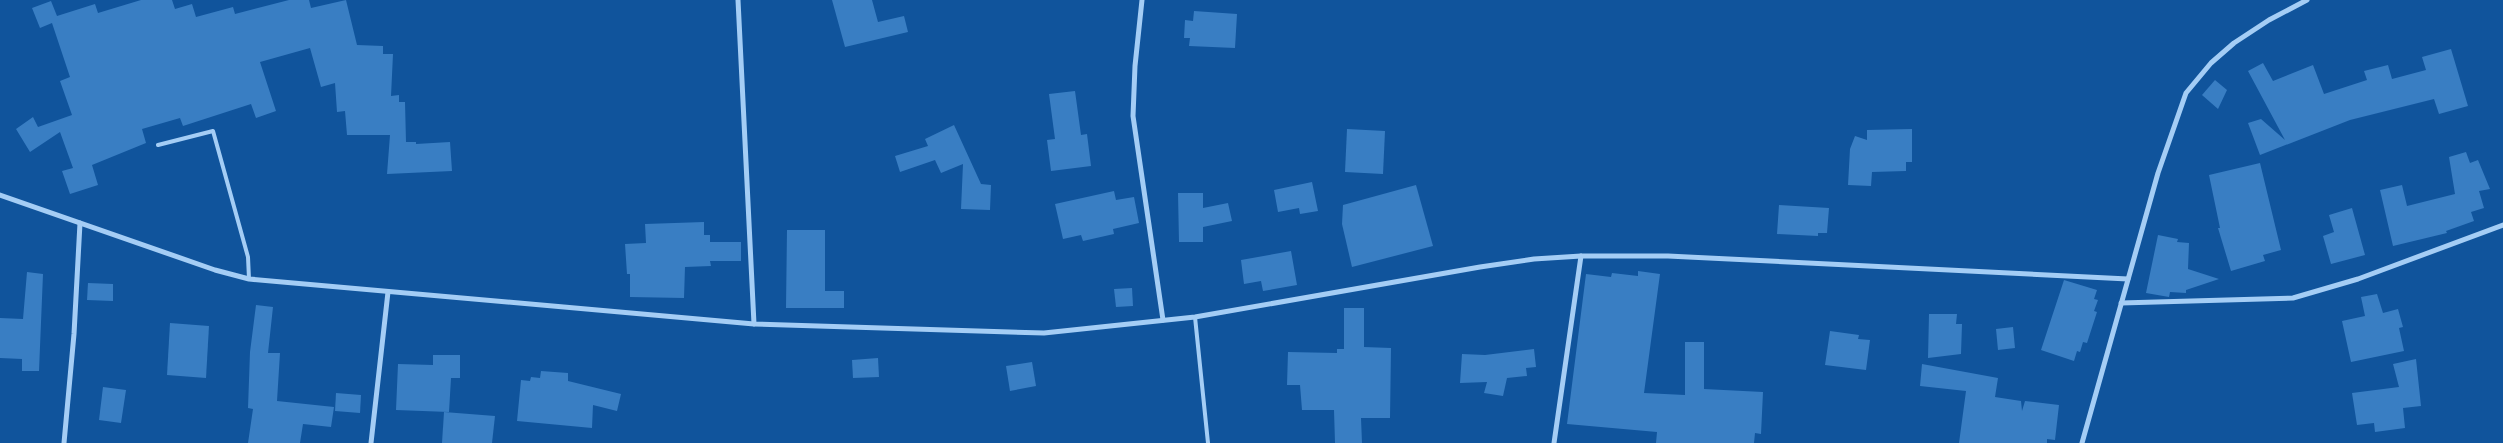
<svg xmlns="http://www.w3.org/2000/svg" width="2503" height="443" viewBox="0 0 2503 443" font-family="'Fira Sans',sans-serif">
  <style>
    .building { fill: #397ec3 }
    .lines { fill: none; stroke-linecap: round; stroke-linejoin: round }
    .lane { stroke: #a4cdf5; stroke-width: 4 }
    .street { stroke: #a4cdf5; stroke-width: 5 }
  </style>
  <rect width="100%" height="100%" fill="#10549c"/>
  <!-- building -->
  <g class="building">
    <path d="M141 0H172L175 9 192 4 196 17 233 7 235 14 289 0H309L311 8 346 0 357 45 383 46V54H393L391 96 399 95V102H405L406 142H416V144L450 142 452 171 387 174 390 135H347L345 111 337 112 335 83 321 87 310 48 260 62 276 111 256 118 251 104 183 126 180 118 142 129 146 143 92 165 98 185 70 194 62 171 73 168 60 132 30 152 16 129 33 117 38 127 72 115 60 81 70 77 52 23 40 28 32 8 51 1 57 16 95 4 98 13Z"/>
    <path d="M832 0H872L878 22 904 16 908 32 845 47Z"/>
    <path d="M1194 11 1237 14 1235 48 1189 46 1190 38H1184L1185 20 1193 21Z"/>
    <path d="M2451 49 2468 106 2439 114 2434 99 2350 120 2260 155 2248 123 2261 119 2285 140 2248 71 2263 63 2273 81 2313 65 2324 94 2367 80 2364 71 2388 65 2392 79 2426 70 2422 57Z"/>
    <path d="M2215 80 2227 90 2218 109 2202 95Z"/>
    <path d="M1075 91 1081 135 1087 134 1091 166 1051 171 1047 140 1055 139 1049 94Z"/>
    <path d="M954 125 981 184 991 185 990 210 961 209 963 164 941 173 935 160 900 172 895 156 928 146 925 139Z"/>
    <path d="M1347 129 1385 131 1383 174 1345 172Z"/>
    <path d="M1912 129V162H1906V171L1872 172 1871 186 1848 185 1850 149 1855 136 1867 140V130Z"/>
    <path d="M2466 152 2470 163 2478 160 2490 189 2479 191 2484 208 2471 212 2474 221 2446 231 2447 233 2393 246 2380 190 2402 185 2407 206 2455 194 2449 157Z"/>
    <path d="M2260 163 2281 250 2263 255 2265 261 2231 271 2218 228H2220L2209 175Z"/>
    <path d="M1312 182 1318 211 1300 214 1299 208 1278 212 1274 190Z"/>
    <path d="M1416 185 1433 246 1352 267 1342 224 1343 205Z"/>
    <path d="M1114 191 1116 200 1134 197 1139 223 1113 229 1114 234 1083 241 1081 235 1063 239 1055 204Z"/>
    <path d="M1178 193H1203V208L1228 203 1232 221 1203 227V242H1179Z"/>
    <path d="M1779 205 1829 208 1827 233H1818V236L1777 234Z"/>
    <path d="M2352 208 2365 255 2331 264 2323 236 2334 232 2329 215Z"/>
    <path d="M704 222V235H710V242H741V261H710L711 266 685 267 684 298 630 297V274H627L625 244 646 243 645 224Z"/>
    <path d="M787 230H825V291H844V308H786Z"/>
    <path d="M2158 235 2178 239 2177 242 2189 243 2188 269 2219 279 2186 290V293L2170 292 2169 297 2146 293Z"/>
    <path d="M1291 251 1297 285 1263 291 1261 281 1244 284 1241 260Z"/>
    <path d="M1638 271 1660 274 1644 393 1685 395V342H1704V389L1763 392 1761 434 1755 433 1754 443H1656L1657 432 1567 424 1586 274 1611 277 1612 273 1638 276Z"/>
    <path d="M27 272 43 274 39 371H22V359L0 358V318L23 319Z"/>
    <path d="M2064 280 2097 290 2094 299 2098 300 2094 311 2097 312 2087 343 2083 342 2080 352 2077 351 2074 361 2041 350Z"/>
    <path d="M88 283 113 284V301L87 300Z"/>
    <path d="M1132 288 1133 306 1116 307 1114 289Z"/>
    <path d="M2377 294 2383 313 2398 309 2403 327 2399 328 2404 351 2351 362 2342 321 2365 316 2361 297Z"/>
    <path d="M256 305 273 307 268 353H280L277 401 334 407 331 427 303 424 300 443H248L253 409 248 408 250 352Z"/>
    <path d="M1344 308H1364V347L1391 348 1390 418H1361L1362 443H1335L1334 410H1302L1300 385H1287L1288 352 1337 353V349H1344Z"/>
    <path d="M1929 314H1957L1956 324H1962L1961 354 1928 358Z"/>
    <path d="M170 323 209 326 206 378 167 375Z"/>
    <path d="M2013 327 2015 348 1998 350 1996 329Z"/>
    <path d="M1830 331 1859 335 1858 339 1870 340 1866 370 1825 365Z"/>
    <path d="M1534 349 1536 367 1526 368 1527 376 1507 378 1503 396 1484 393 1487 382 1460 383 1462 354 1485 355Z"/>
    <path d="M433 355H460V378H451L449 412 396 410 398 364 433 365Z"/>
    <path d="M878 358 879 377 853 378 852 360Z"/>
    <path d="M2416 359 2421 406 2403 408 2405 428 2375 432 2374 423 2357 425 2352 393 2399 387 2393 364Z"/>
    <path d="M1032 362 1036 386 1010 391 1006 366Z"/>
    <path d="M1922 364 1998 378 1995 397 2021 401 2022 411 2025 401 2059 405 2055 440 2047 439V443H1959L1966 391 1920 386Z"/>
    <path d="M541 371 568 373V381L621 394 617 411 593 405 592 428 517 421 521 380 530 381 531 377 540 378Z"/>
    <path d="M103 387 126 390 121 423 99 420Z"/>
    <path d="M336 393 361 395 360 413 335 411Z"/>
    <path d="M444 412 495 416 492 443H442Z"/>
  </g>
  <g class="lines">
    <!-- lane -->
    <g class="lane">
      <path d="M158 145 213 131 248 257 249 279"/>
      <path d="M1195 317 1208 443"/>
    </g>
    <!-- street -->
    <g class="street">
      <path d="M738 0 754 324"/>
      <path d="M1142 0 1135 66 1133 116 1163 320"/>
      <path d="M0 195 215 270 249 279 754 324 1044 333 1195 317 1480 267 1534 259 1581 256H1668L2128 279"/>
      <path d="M2121 303 2293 298 2358 279 2503 225"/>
      <path d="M64 443 74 334 80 223"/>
      <path d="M371 443 388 292"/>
      <path d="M1554 443 1581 256"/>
      <path d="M2082 443 2158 173 2186 93 2211 63 2234 43 2269 20 2307 0"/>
    </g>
  </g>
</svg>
